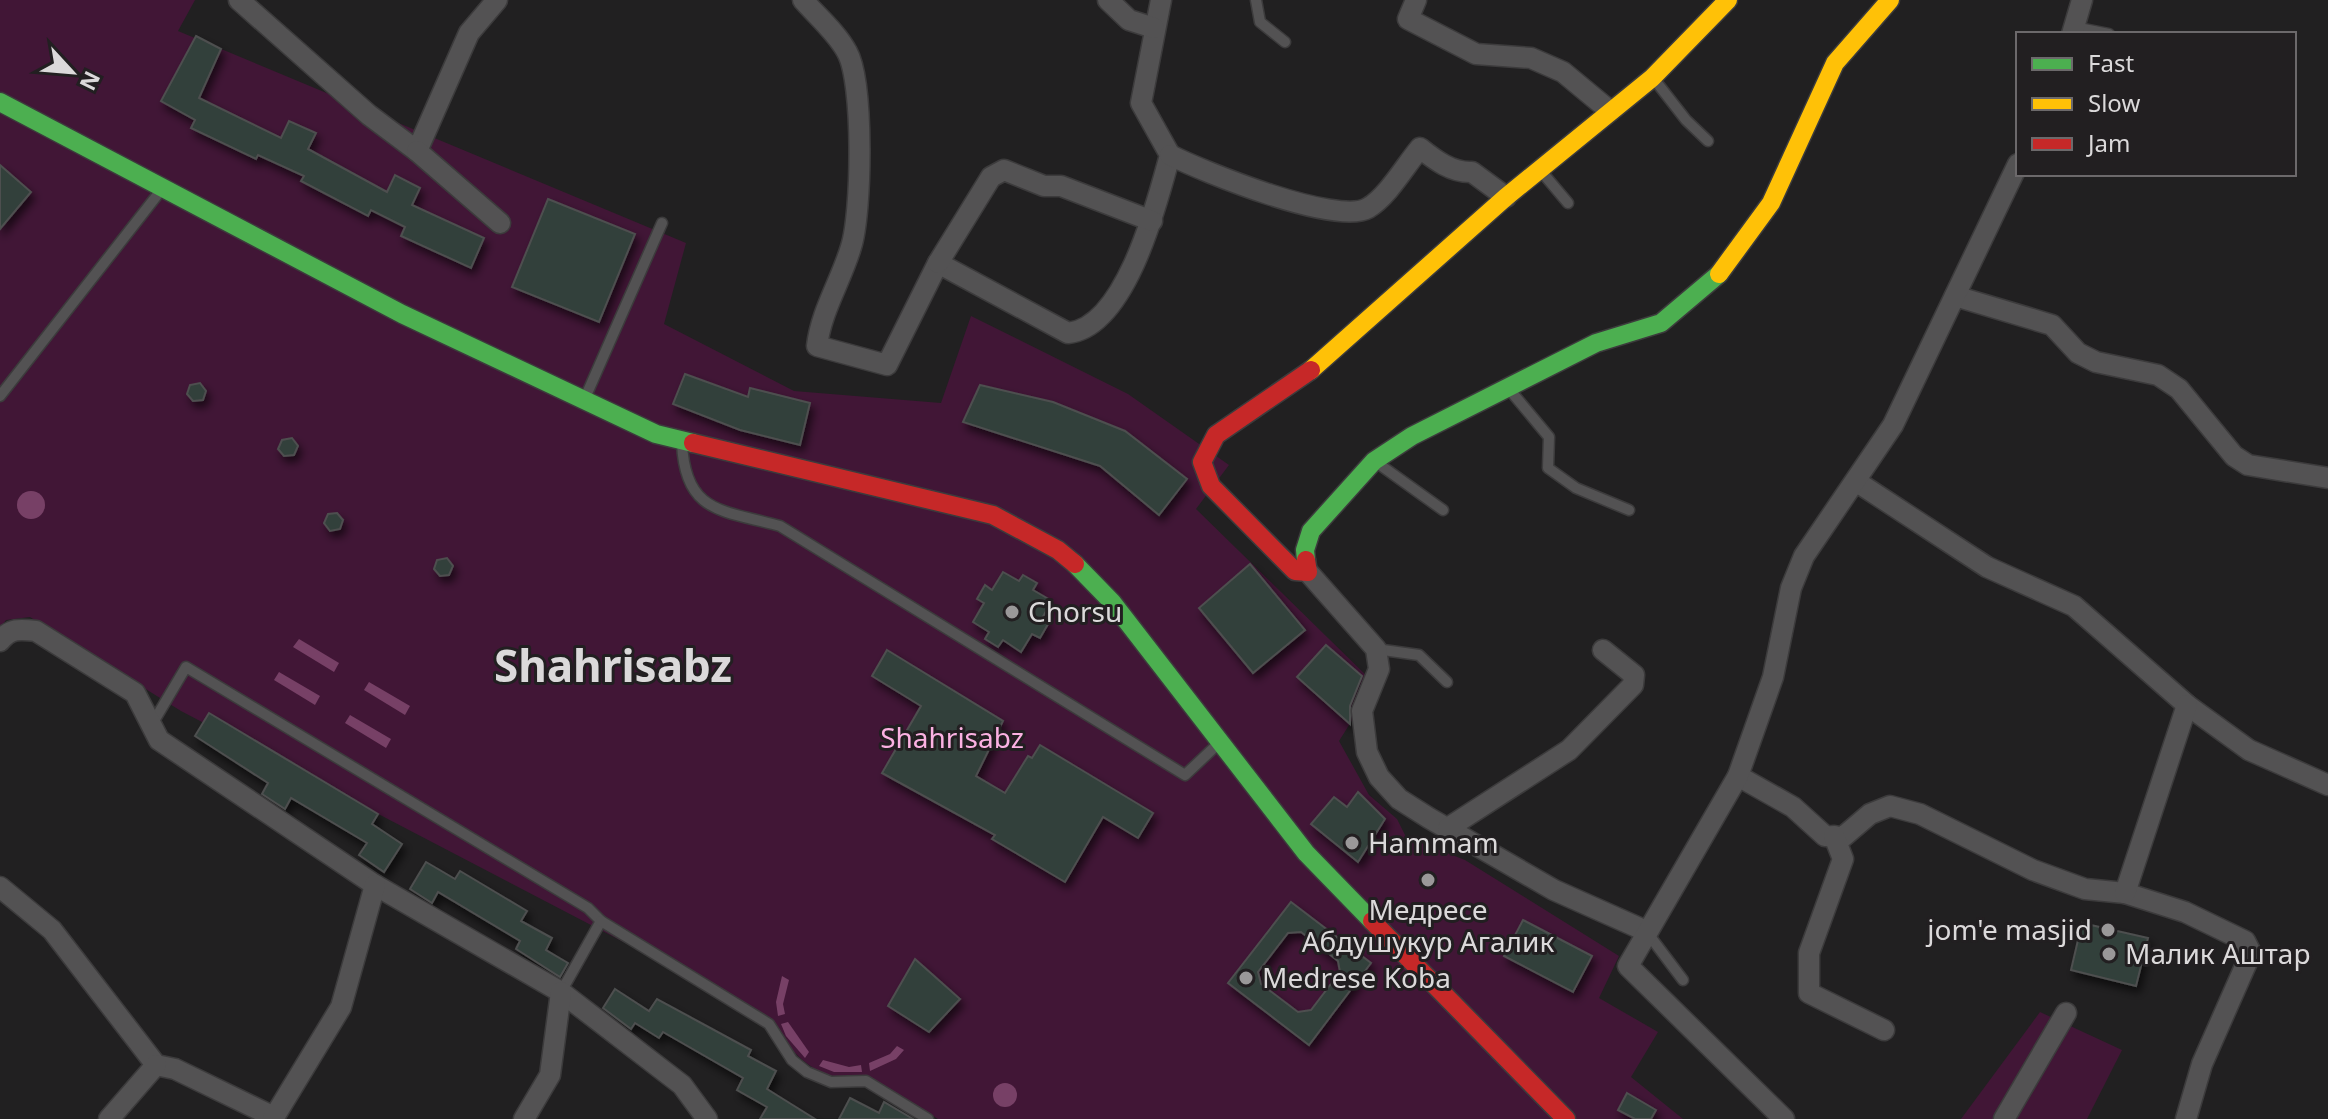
<svg xmlns="http://www.w3.org/2000/svg" width="2328" height="1119" viewBox="0 0 2328 1119" font-family="'Noto Sans',sans-serif">
  <style>
    .green { fill: #411636 }
    .water { fill: #774066 }
    .building { fill: #323f3b; stroke: #4e4f4f; stroke-width: 2; fill-rule: evenodd; filter: url(#shadow) }
    .lines { fill: none; stroke-linecap: round; stroke-linejoin: round }
    .lane-casing { stroke: #3c3b3c; stroke-width: 13 }
    .street-casing { stroke: #3c3b3c; stroke-width: 23 }
    .fast-casing { stroke: #3c3b3c; stroke-width: 21 }
    .slow-casing { stroke: #3c3b3c; stroke-width: 21 }
    .jam-casing { stroke: #3c3b3c; stroke-width: 21 }
    .lane { stroke: #535253; stroke-width: 10 }
    .street { stroke: #535253; stroke-width: 20 }
    .fast { stroke: #4caf50; stroke-width: 18 }
    .slow { stroke: #ffc107; stroke-width: 18 }
    .jam { stroke: #c62828; stroke-width: 18 }
    .poi-dot { fill: #9a9899; stroke: #221f21; stroke-width: 3 }
    .labels { text-anchor: middle; stroke-width: 6; stroke-linejoin: round; paint-order: stroke }
    .poi-label { font-size: 28px; fill: #dbd9da; stroke: #221f21; text-anchor: start }
    .park-label { font-size: 28px; fill: #fbb1e2; stroke: #221f21 }
    .town-label { font-size: 44px; font-weight: bold; fill: #dbd9da; stroke: #221f21 }
  </style>
  <defs>
    <filter id="shadow"><feDropShadow dx="3.5" dy="6" stdDeviation="4" flood-color="#0009"/></filter>
  </defs>
  <rect width="100%" height="100%" fill="#212021"/>
  <!-- green -->
  <g class="green">
    <path d="M0 0H195L178 31 686 243 664 324 794 391 941 403 971 316 1128 394 1229 465 1196 509 1375 684 1339 741 1369 795 1397 819 1406 837 1465 860 1619 956 1599 998 1658 1032 1631 1077 1683 1119H938L867 1076C821 1086 791 1056 771 1019L181 711 30 617 6 620 0 628Z"/>
    <path d="M2040 1012 2122 1050 2087 1119H1961Z"/>
  </g>
  <!-- water -->
  <g class="water">
    <circle cx="31" cy="505" r="14"/>
    <path d="M299 639 339 663 334 672 293 647Z"/>
    <path d="M279 672 320 696 315 705 274 680Z"/>
    <path d="M369 682 410 706 405 715 364 690Z"/>
    <path d="M350 715 391 739 386 748 345 723Z"/>
    <path d="M782 976 789 980 783 1004 785 1014 778 1016 776 1002Z"/>
    <path d="M788 1022 809 1052 805 1058 786 1036 781 1024Z"/>
    <path d="M897 1046 904 1050 896 1059 870 1071 869 1063 890 1054Z"/>
    <path d="M823 1060 849 1067 861 1065 862 1072H834L819 1066Z"/>
    <circle cx="1005" cy="1095" r="12"/>
  </g>
  <!-- building -->
  <g class="building">
    <path d="M196 36 221 49 199 98 281 138 289 121 316 133 308 149 387 192 395 175 420 188 412 205 484 238 471 268 401 236 405 227 371 210 368 216 301 181 304 176 258 155 256 159 191 128 195 120 161 101Z"/>
    <path d="M0 165 31 192 0 229Z"/>
    <path d="M548 199 635 234 599 322 512 287Z"/>
    <path d="M685 374 748 397 750 388 810 403 800 445 740 430 673 404Z"/>
    <path d="M200 383 206 391 203 400 193 401 187 394 190 385Z"/>
    <path d="M980 385 1053 402 1125 431 1187 479 1159 515 1100 466 963 422Z"/>
    <path d="M292 438 298 446 294 455 284 456 278 449 282 440Z"/>
    <path d="M337 513 343 520 340 529 330 531 324 523 328 514Z"/>
    <path d="M447 558 453 566 449 575 440 576 434 569 437 560Z"/>
    <path d="M1250 564 1305 630 1253 673 1199 608Z"/>
    <path d="M1003 572 1019 581 1023 575 1037 583 1033 590 1052 601 1041 620 1048 624 1040 638 1032 634 1021 652 1003 640 998 647 985 639 989 632 973 622 984 603 977 599 985 585 992 590Z"/>
    <path d="M1326 645 1362 676 1350 706V724L1297 677Z"/>
    <path d="M887 650 1003 721 976 776 1005 793 1028 756 1032 758 1040 745 1153 813 1138 838 1103 817 1065 882 992 839 995 835 882 773 921 706 872 676Z"/>
    <path d="M209 713 378 814 372 824 402 844 384 872 359 855 367 843 291 798 285 809 262 794 268 783 195 736Z"/>
    <path d="M1358 792 1385 819 1358 862 1311 824 1334 797 1347 807Z"/>
    <path d="M426 862 455 879 460 871 527 911 521 921 552 938 546 950 568 963 560 977 516 949 520 941 438 892 432 903 410 889Z"/>
    <path d="M1291 902 1371 963 1309 1045 1228 983ZM1301 932 1338 961 1340 972 1311 1010 1298 1012 1261 984 1258 972 1288 933Z"/>
    <path d="M1523 920 1592 956 1573 992 1504 956Z"/>
    <path d="M2082 923 2148 938 2136 986 2071 970Z"/>
    <path d="M915 959 960 999 929 1032 888 1006Z"/>
    <path d="M615 989 649 1011 657 999 751 1050 748 1056 776 1071 767 1089 815 1119H760L767 1107 737 1090 743 1078 663 1032 659 1038 635 1023 631 1029 603 1008Z"/>
    <path d="M1627 1093 1656 1110 1651 1119H1635L1618 1110Z"/>
    <path d="M850 1098 879 1113 884 1102 913 1119H839Z"/>
  </g>
  <g class="lines">
    <defs>
      <g id="lane">
        <path d="M1256 0 1260 22 1285 42"/>
        <path d="M2074 27 2109 34"/>
        <path d="M1654 79 1686 120 1708 141"/>
        <path d="M1541 171 1568 203"/>
        <path d="M1509 389 1549 437 1548 468 1576 488 1629 510"/>
        <path d="M0 396 162 189"/>
        <path d="M585 398 662 223"/>
        <path d="M682 443C685 514 723 510 780 526L1185 775 1219 743"/>
        <path d="M1376 462 1443 510"/>
        <path d="M1376 649 1419 655 1447 682"/>
        <path d="M151 726 186 667 588 908 601 921 561 992"/>
        <path d="M601 921 769 1024 792 1060 807 1072 831 1082 866 1081 928 1119"/>
        <path d="M1646 931 1683 980"/>
      </g>
      <g id="street">
        <path d="M239 0 369 115 417 151 469 33 497 0"/>
        <path d="M803 0C817 16 837 33 847 52 864 82 862 213 851 247 841 281 821 311 817 346L887 365 938 263 1068 333C1126 327 1157 203 1170 155L1141 103 1161 0"/>
        <path d="M1108 0 1129 20 1154 28"/>
        <path d="M1416 0 1408 19 1476 54 1531 58 1563 72 1610 111"/>
        <path d="M2072 34 2082 0"/>
        <path d="M417 151 500 223"/>
        <path d="M1170 155C1204 172 1337 226 1368 208 1388 196 1405 166 1420 148 1435 160 1452 173 1472 172L1506 197"/>
        <path d="M938 263 991 177 1004 170 1044 186H1061L1152 221"/>
        <path d="M1955 296 2052 325 2078 353 2096 362 2158 375 2179 389 2234 456 2248 465 2328 478"/>
        <path d="M1857 482 1987 567 2074 606 2187 705 2249 750 2328 785"/>
        <path d="M1308 572 1376 649 1379 669 1362 711 1367 752 1379 777 1399 799 1429 818 1554 890 1646 931"/>
        <path d="M0 641C10 628 20 629 36 631L135 693 159 740 375 885 561 992 682 1085 707 1119"/>
        <path d="M1738 776 1793 807 1825 836 1843 837 1870 814 1890 806 1920 814 2033 870 2085 889 2125 893 2185 912 2245 941 2251 953 2202 1064 2186 1119"/>
        <path d="M1448 828 1569 750 1633 685 1634 675 1603 650"/>
        <path d="M1834 836 1843 859 1809 953V993L1884 1030"/>
        <path d="M0 887 52 930 156 1065 175 1069 274 1117"/>
        <path d="M2125 893 2187 705"/>
        <path d="M109 1119 156 1065"/>
        <path d="M273 1119 341 1007 375 885"/>
        <path d="M524 1119 550 1075 561 992"/>
        <path d="M1784 1119 1628 966 1738 776 1773 677 1791 588 1804 556 1893 425 2018 164"/>
        <path d="M2004 1119 2066 1013"/>
      </g>
      <g id="fast">
        <path d="M0 102 402 314 656 434 693 443"/>
        <path d="M1306 560 1305 550 1311 531 1374 461 1412 436 1596 343 1661 323 1719 274"/>
        <path d="M1075 564 1112 602 1306 853 1372 921"/>
      </g>
      <g id="slow">
        <path d="M1719 274 1771 203 1835 63 1890 0"/>
        <path d="M1311 370 1506 197 1652 78 1728 0"/>
      </g>
      <g id="jam">
        <path d="M693 443 993 515 1058 550 1075 564"/>
        <path d="M1306 560 1308 572 1295 571 1211 486 1202 462 1216 435 1311 370"/>
        <path d="M1372 921 1566 1119"/>
      </g>
    </defs>
    <!-- lane casing -->
    <use href="#lane" class="lane-casing"/>
    <!-- street casing -->
    <use href="#street" class="street-casing"/>
    <!-- fast casing -->
    <use href="#fast" class="fast-casing"/>
    <!-- slow casing -->
    <use href="#slow" class="slow-casing"/>
    <!-- jam casing -->
    <use href="#jam" class="jam-casing"/>
    <!-- lane -->
    <use href="#lane" class="lane"/>
    <!-- street -->
    <use href="#street" class="street"/>
    <!-- fast -->
    <use href="#fast" class="fast"/>
    <!-- slow -->
    <use href="#slow" class="slow"/>
    <!-- jam -->
    <use href="#jam" class="jam"/>
  </g>
  <!-- markers -->
  <g class="poi-dot">
    <circle cx="1012" cy="612" r="8"/>
    <circle cx="1352" cy="843" r="8"/>
    <circle cx="1428" cy="880" r="8"/>
    <circle cx="2108" cy="930" r="8"/>
    <circle cx="2109" cy="954" r="8"/>
    <circle cx="1246" cy="978" r="8"/>
  </g>
  <g class="labels">
    <!-- poi labels -->
    <g class="poi-label">
      <text x="1028" y="622">Chorsu</text>
      <text x="1368" y="853">Hammam</text>
      <text x="1428" y="920" text-anchor="middle">Медресе<tspan x="1428" dy="32">Абдушукур Агалик</tspan></text>
      <text x="2092" y="940" text-anchor="end">jom'e masjid</text>
      <text x="2125" y="964">Малик Аштар</text>
      <text x="1262" y="988">Medrese Koba</text>
    </g>
    <!-- park labels -->
    <g class="park-label">
      <text x="952" y="748">Shahrisabz</text>
    </g>
    <!-- town labels -->
    <g class="town-label">
      <text x="613" y="682">Shahrisabz</text>
    </g>
  </g>
  <!-- legend -->
  <rect x="2016" y="32" width="280" height="144" fill="#221f21" stroke="#6c696b" stroke-width="2"/>
  <rect x="2032" y="58" width="40" height="12" fill="#4caf50" stroke="#6c696b" stroke-width="2"/>
  <text x="2088" y="72" font-size="24" fill="#dbd9da">Fast</text>
  <rect x="2032" y="98" width="40" height="12" fill="#ffc107" stroke="#6c696b" stroke-width="2"/>
  <text x="2088" y="112" font-size="24" fill="#dbd9da">Slow</text>
  <rect x="2032" y="138" width="40" height="12" fill="#c62828" stroke="#6c696b" stroke-width="2"/>
  <text x="2088" y="152" font-size="24" fill="#dbd9da">Jam</text>
  <!-- north arrow -->
  <g transform="translate(72 72) rotate(116)" stroke="#221f21" stroke-width="6" paint-order="stroke">
  <path d="M0-6L14 30L0 20L-14 30Z" fill="#dbd9da"/>
  <text y="-12" font-size="22" font-weight="bold" text-anchor="middle" fill="#dbd9da">N</text>
  </g>
</svg>
